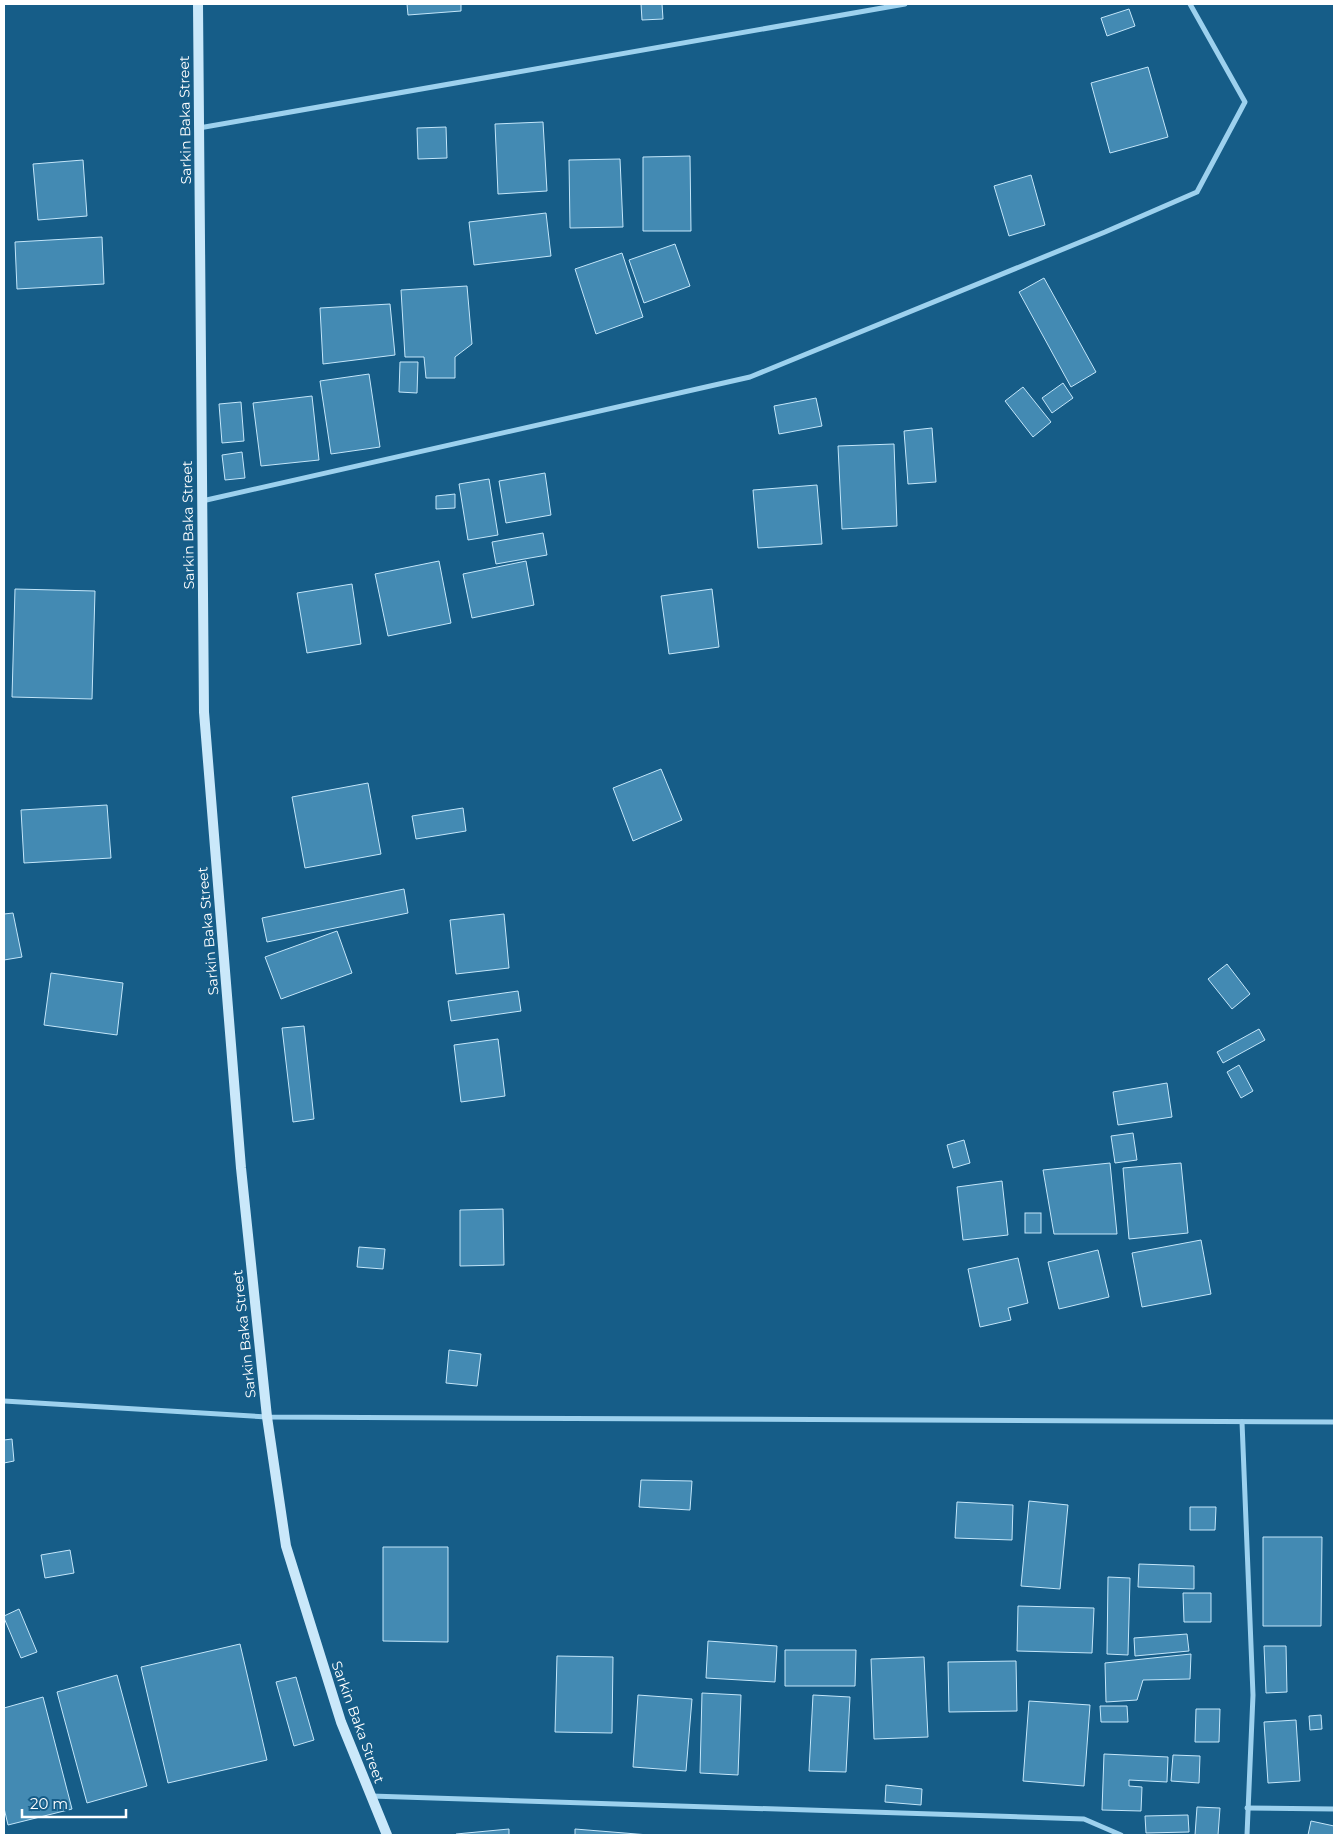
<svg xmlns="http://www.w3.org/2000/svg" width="1338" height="1839" viewBox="0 0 1338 1839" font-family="Montserrat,sans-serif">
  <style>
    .building { fill: #438ab3; stroke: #c3e6fa }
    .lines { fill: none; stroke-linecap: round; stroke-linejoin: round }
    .street { stroke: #9dd1ee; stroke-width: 5 }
    .secondary { stroke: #cae8fa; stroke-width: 10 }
    .labels { text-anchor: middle; stroke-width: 4; stroke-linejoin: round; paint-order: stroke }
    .street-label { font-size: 14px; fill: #fff; stroke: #165d88 }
  </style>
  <rect width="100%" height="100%" fill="#165d88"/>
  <!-- building -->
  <g class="building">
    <path d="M407 4H461V11L408 15Z"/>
    <path d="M641 4H662L663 19 642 20Z"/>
    <path d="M1129 9 1135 26 1107 36 1101 18Z"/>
    <path d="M1148 67 1168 137 1110 153 1091 83Z"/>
    <path d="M543 122 547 191 498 194 495 124Z"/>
    <path d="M446 127 447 158 418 159 417 128Z"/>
    <path d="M690 156 691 231H643V157Z"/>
    <path d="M620 159 623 227 570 228 569 160Z"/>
    <path d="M83 160 87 216 38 220 33 164Z"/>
    <path d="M1031 175 1045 225 1009 236 994 186Z"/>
    <path d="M546 213 551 256 474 265 469 222Z"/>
    <path d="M102 237 104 284 17 289 15 242Z"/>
    <path d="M675 244 690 286 644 303 629 260Z"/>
    <path d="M622 253 643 317 596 334 575 269Z"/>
    <path d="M1044 278 1096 372 1071 387 1019 292Z"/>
    <path d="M467 286 472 344 455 357V378H426L424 357H405L401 290Z"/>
    <path d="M390 304 395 355 323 364 320 308Z"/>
    <path d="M400 362H418L417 393 399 392Z"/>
    <path d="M369 374 380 447 331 454 320 381Z"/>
    <path d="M1063 383 1073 398 1052 413 1042 398Z"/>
    <path d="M1023 387 1051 422 1033 437 1005 401Z"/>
    <path d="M312 396 319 460 261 466 253 403Z"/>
    <path d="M816 398 822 426 779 434 774 406Z"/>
    <path d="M241 402 244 441 222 443 219 404Z"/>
    <path d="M932 428 936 482 908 484 904 431Z"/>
    <path d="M894 444 897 526 842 529 838 446Z"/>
    <path d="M242 452 245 478 225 480 222 455Z"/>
    <path d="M545 473 551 515 506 523 499 481Z"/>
    <path d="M489 479 498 535 468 540 459 484Z"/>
    <path d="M817 485 822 544 758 548 753 490Z"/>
    <path d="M455 494V508L436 509V496Z"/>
    <path d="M543 533 547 555 496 564 492 542Z"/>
    <path d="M439 561 451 623 388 636 375 574Z"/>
    <path d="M526 561 534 605 472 618 463 574Z"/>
    <path d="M352 584 361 644 307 653 297 593Z"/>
    <path d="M15 589 95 591 92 699 12 697Z"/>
    <path d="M712 589 719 647 669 654 661 596Z"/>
    <path d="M661 769 682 820 633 841 613 788Z"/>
    <path d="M368 783 381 854 305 868 292 797Z"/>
    <path d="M107 805 111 858 24 863 21 810Z"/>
    <path d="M463 808 466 831 416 839 412 816Z"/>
    <path d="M404 889 408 913 267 942 262 918Z"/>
    <path d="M13 913 22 957 4 960V914Z"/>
    <path d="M504 914 509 968 456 974 450 920Z"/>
    <path d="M337 931 352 973 281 999 265 957Z"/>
    <path d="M1227 964 1250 994 1232 1009 1208 979Z"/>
    <path d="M51 973 123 983 117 1035 44 1025Z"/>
    <path d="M518 991 521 1011 451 1021 448 1001Z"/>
    <path d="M304 1026 314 1119 293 1122 282 1028Z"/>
    <path d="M1259 1029 1265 1040 1223 1063 1217 1052Z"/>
    <path d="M498 1039 505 1096 461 1102 454 1045Z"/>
    <path d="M1239 1065 1253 1091 1241 1098 1227 1072Z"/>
    <path d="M1167 1083 1172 1117 1118 1125 1113 1092Z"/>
    <path d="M1133 1133 1137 1160 1115 1163 1111 1136Z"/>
    <path d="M964 1140 970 1163 953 1168 947 1145Z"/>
    <path d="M1110 1163 1117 1234H1054L1043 1170Z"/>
    <path d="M1181 1163 1188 1233 1129 1239 1123 1168Z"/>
    <path d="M1002 1181 1008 1235 963 1240 957 1187Z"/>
    <path d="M503 1209 504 1265 460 1266V1210Z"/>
    <rect x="1025" y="1213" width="16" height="20"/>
    <path d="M1201 1240 1211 1294 1142 1307 1132 1253Z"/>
    <path d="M359 1247 385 1249 383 1269 357 1267Z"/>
    <path d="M1098 1250 1109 1297 1059 1309 1048 1262Z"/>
    <path d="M1018 1258 1028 1303 1008 1308 1011 1320 980 1327 968 1269Z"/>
    <path d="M449 1350 481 1354 477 1386 446 1383Z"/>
    <path d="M12 1439 14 1461 4 1463V1440Z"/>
    <path d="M641 1480 692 1481 690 1510 639 1507Z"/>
    <path d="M1029 1501 1068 1505 1060 1589 1021 1586Z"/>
    <path d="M957 1502 1013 1505 1012 1540 955 1538Z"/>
    <path d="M1190 1507H1216L1215 1530H1190Z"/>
    <path d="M1263 1537H1322L1321 1626H1263Z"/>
    <path d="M383 1547H448V1642L383 1641Z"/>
    <path d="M70 1550 74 1573 45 1578 41 1555Z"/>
    <path d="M1139 1564 1194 1566V1589L1138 1587Z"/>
    <path d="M1108 1577 1130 1578 1128 1655 1107 1654Z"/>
    <path d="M1183 1593H1211V1622H1184Z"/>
    <path d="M1018 1606 1094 1608 1092 1653 1017 1651Z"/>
    <path d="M19 1609 37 1652 21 1658 4 1618V1616Z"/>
    <path d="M1187 1634 1189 1651 1135 1656 1134 1638Z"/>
    <path d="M708 1641 777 1646 775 1682 706 1678Z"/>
    <path d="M240 1644 267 1760 168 1783 141 1667Z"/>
    <path d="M1264 1646H1286L1287 1692 1266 1693Z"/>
    <path d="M785 1650H856L855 1686H785Z"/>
    <path d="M1191 1654 1190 1679 1143 1680 1137 1700 1106 1702 1105 1663Z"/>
    <path d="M557 1656 613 1657 612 1733 555 1732Z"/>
    <path d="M924 1657 928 1737 874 1739 871 1659Z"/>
    <path d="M1016 1661 1017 1711 949 1712 948 1662Z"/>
    <path d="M117 1675 147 1786 87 1803 57 1692Z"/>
    <path d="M296 1677 314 1740 294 1746 276 1682Z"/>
    <path d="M702 1693 741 1695 738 1775 700 1773Z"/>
    <path d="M638 1695 692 1699 686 1771 633 1767Z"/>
    <path d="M813 1695 850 1697 846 1772 809 1771Z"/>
    <path d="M43 1697 72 1809 8 1825 4 1808V1708Z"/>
    <path d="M1029 1701 1090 1705 1084 1786 1023 1781Z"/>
    <path d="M1100 1706H1127L1128 1722H1101Z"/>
    <path d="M1196 1709H1220L1219 1742H1195Z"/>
    <path d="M1321 1715 1322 1729 1310 1730 1309 1716Z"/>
    <path d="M1296 1720 1300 1781 1268 1783 1264 1722Z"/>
    <path d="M1104 1754 1168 1757 1167 1782 1129 1780V1786L1142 1787 1141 1811 1102 1810Z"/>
    <path d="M1173 1755 1200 1756 1199 1783 1171 1781Z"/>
    <path d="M886 1785 922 1789 921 1805 885 1802Z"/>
    <path d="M1197 1807 1220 1808 1218 1835H1195Z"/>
    <path d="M1188 1815 1189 1832 1146 1833 1145 1816Z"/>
    <path d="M1311 1821 1334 1826V1835H1308Z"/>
    <path d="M509 1829V1835H456V1834Z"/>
    <path d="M575 1829 649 1835H575Z"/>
  </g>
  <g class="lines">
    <!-- street -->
    <g class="street">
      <path d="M199 128 905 4"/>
      <path d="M202 501 750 377 1105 232 1197 192 1245 102 1190 4"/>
      <path d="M4 1401 267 1417 1334 1422"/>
      <path d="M1242 1422 1253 1695 1247 1835"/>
      <path d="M371 1796 1084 1819 1121 1835"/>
      <path d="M1247 1808 1334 1809"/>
    </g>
    <!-- secondary -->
    <path class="secondary" d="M198 4 204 712 241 1168 267 1417 286 1546 341 1722 387 1835"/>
  </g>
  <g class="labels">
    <!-- street labels -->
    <g class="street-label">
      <text transform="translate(185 120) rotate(-91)" y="5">Sarkin Baka Street</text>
      <text transform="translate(188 525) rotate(-91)" y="5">Sarkin Baka Street</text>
      <text transform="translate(208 931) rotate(-95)" y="5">Sarkin Baka Street</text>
      <text transform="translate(244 1334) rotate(-96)" y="5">Sarkin Baka Street</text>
      <text transform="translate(358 1722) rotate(70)" y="5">Sarkin Baka Street</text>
    </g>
  </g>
  <!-- border -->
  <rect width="1338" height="1839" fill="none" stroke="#ffffff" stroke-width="10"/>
  <!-- scale -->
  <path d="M22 1809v8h104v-8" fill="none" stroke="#ffffff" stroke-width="2.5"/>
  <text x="30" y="1809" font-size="15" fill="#ffffff" stroke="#165d88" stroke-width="4" paint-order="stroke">20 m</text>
</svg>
